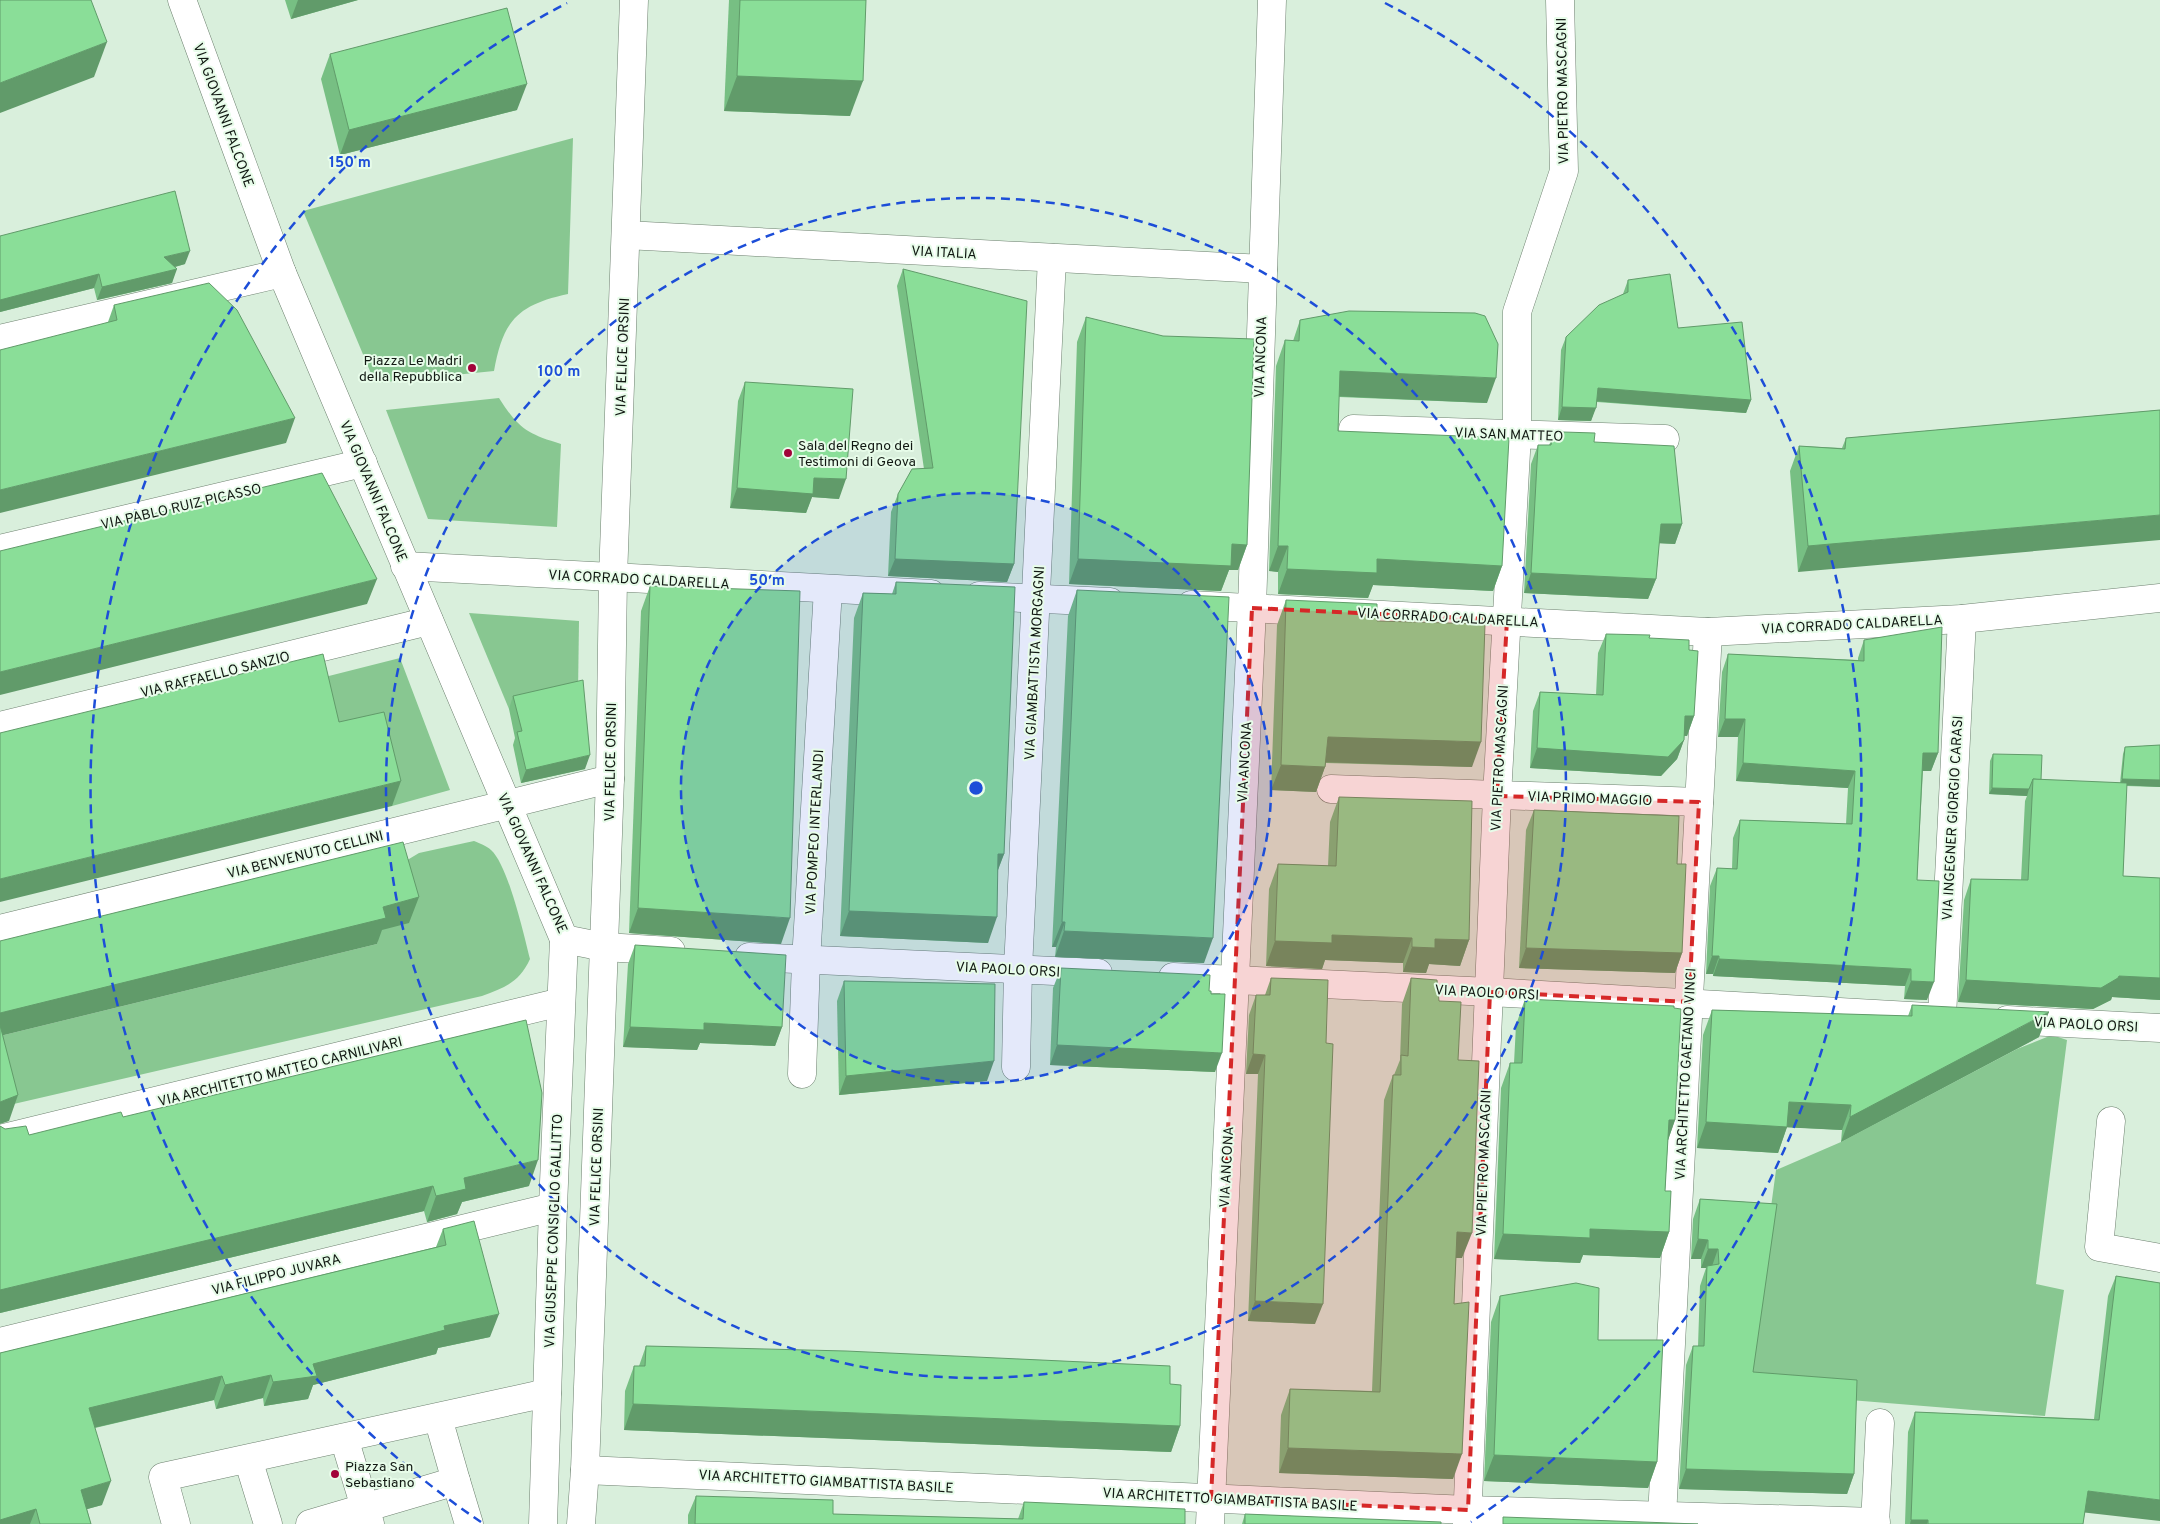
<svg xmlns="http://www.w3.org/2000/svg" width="2160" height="1524" viewBox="0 0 2160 1524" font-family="Overpass,sans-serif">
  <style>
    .green { fill: #88c791 }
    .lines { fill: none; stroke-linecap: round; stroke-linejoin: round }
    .minor-casing { stroke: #6d806f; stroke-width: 29 }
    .minor { stroke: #fff; stroke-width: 28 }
    .wall { fill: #77bf83 }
    .shaded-wall { fill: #619b6a }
    .building { fill: #8ade98; stroke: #619b6a }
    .marked { fill: #d62828; fill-opacity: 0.2; stroke: #d62828; stroke-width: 4; stroke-dasharray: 10 6; stroke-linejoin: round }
    .ring { fill: none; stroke: #1d4ed8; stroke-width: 2.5; stroke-dasharray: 9 6 }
    .poi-dot { fill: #a2043a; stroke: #e7fce9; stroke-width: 2 }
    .labels { text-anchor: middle; stroke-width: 4; stroke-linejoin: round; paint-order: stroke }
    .street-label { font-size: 14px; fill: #111812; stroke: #e7fce9 }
    .poi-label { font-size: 14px; fill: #111812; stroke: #e7fce9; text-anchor: start }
    .centre { fill: #1d4ed8; stroke: #e7fce9; stroke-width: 2.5 }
    .ring-label { font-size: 15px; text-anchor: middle; font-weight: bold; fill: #1d4ed8; stroke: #e7fce9; stroke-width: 4; stroke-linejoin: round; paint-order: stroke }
  </style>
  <rect width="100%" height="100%" fill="#d9efdc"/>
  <!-- green -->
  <g class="green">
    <path d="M573 138 568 294C517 305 503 321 494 371L375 383 303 211Z"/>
    <path d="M499 398C518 428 527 434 561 444L557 527 428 519 386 410Z"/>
    <path d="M469 613 579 621 578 693 509 709Z"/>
    <path d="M400 658 450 790 392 806 375 738 330 748 313 680Z"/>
    <path d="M474 841C479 843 487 846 491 850 508 865 524 935 530 959 519 983 505 987 482 996L5 1106 0 1036 377 944 394 868 419 853Z"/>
    <path d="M2052 1035 2067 1040 2036 1284 2064 1290 2045 1416 1850 1400H1745L1776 1170 1841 1142 2017 1049Z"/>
  </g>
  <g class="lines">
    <defs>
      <g id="minor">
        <path d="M182 0 282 273 564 939 604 947 671 951"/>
        <path d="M626 235 1263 269"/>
        <path d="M0 339 282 273"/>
        <path d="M1353 429 1665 439"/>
        <path d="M0 549 363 463"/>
        <path d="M405 566 931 594"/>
        <path d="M979 596 1110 602"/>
        <path d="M1191 605 1708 632 1962 619 2160 598"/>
        <path d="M0 726 429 621"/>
        <path d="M1331 789 1699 802"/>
        <path d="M0 929 610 779"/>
        <path d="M749 957 1098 973"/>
        <path d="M1173 977 1490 992 1946 1018"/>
        <path d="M1942 1017 1962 619"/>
        <path d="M2007 1020 2160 1028"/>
        <path d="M1016 1067 1018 969 1052 258"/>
        <path d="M802 1074 806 961 828 589"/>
        <path d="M2111 1121 2099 1247 2160 1258"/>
        <path d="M0 1139 561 1002"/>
        <path d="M0 1342 553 1207"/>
        <path d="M344 1438 370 1524"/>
        <path d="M248 1459 268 1524"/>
        <path d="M585 1470 1468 1510 1876 1522"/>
        <path d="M456 1481 469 1524"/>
        <path d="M1662 1517 1708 632"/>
        <path d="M176 1524 163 1477 547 1393"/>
        <path d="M310 1524 456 1481 438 1418"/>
        <path d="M543 1524 553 1207 564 939"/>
        <path d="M581 1524 585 1470 610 779 613 578 634 0"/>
        <path d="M1210 1524 1252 608 1272 0"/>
        <path d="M1467 1524 1497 796 1517 434V312L1564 171 1560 0"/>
        <path d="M1875 1524 1880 1423"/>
      </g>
    </defs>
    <!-- minor casing -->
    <use href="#minor" class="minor-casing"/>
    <!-- minor -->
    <use href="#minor" class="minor"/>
  </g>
  <!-- wall -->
  <g class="wall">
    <path d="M285 0H358L291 19Z"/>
    <path d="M729 0H866L850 116 724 111Z"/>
    <path d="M330 54 517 110 340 155 321 79Z"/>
    <path d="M0 236 185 264 175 267 172 283 97 300 94 288 0 312Z"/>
    <path d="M903 269 1014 564 1007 582 888 576 891 512 898 494 924 469 897 286Z"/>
    <path d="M1628 280 1751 400 1746 413 1597 402 1591 421 1558 420 1561 350 1566 337 1623 294Z"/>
    <path d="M114 305 286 443 108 322Z"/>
    <path d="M1086 317 1247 545 1238 570H1229L1221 591 1069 584 1077 342Z"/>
    <path d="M1300 320 1487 403 1339 397 1338 431 1502 566 1493 591 1373 585 1368 598 1278 594V572L1269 571 1276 366 1285 340 1293 341Z"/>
    <path d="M745 382 839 499 812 497 806 513 730 508 738 401Z"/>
    <path d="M2160 410 1798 572 1790 471 1799 446 1842 448 1846 438Z"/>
    <path d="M1563 432 1594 442 1682 524 1675 544 1659 543 1656 579 1648 599 1524 593 1531 464 1538 445H1549L1552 439 1560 440Z"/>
    <path d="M896 582 1004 854 998 870 988 943 840 936 854 618 863 593 892 594Z"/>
    <path d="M650 586 781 944 629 933 641 611Z"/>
    <path d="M1077 590 1204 963 1055 957 1056 947H1052L1068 616Z"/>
    <path d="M1286 600 1377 621 1472 767 1326 763 1325 767 1316 792 1271 790 1277 625Z"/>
    <path d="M1606 634 1649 638 1689 650 1694 716 1687 736H1684V740L1677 759 1661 776 1530 768 1533 711 1540 692 1596 695 1598 653Z"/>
    <path d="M1864 640 1938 753 1931 771H1923L1917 880 1927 1000 1904 999 1905 986 1713 976V974H1706L1710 886 1717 868 1732 869 1733 838 1740 820 1846 824 1848 788 1736 781 1738 737H1718L1722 672 1728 654 1858 660V658Z"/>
    <path d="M513 696 585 769 521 783 513 745 515 738 509 709Z"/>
    <path d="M2160 745V787L2126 786 2123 876 2160 878V1000L2112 997 2111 1000 2093 1009 1958 1002 1964 900 1971 879 2021 880 2025 801 2027 796 1989 794 1990 761 1993 754 2041 780 2120 783 2123 754 2125 747Z"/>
    <path d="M1339 797 1469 940 1460 966 1429 964 1426 973 1403 972V963L1325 960 1322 969 1266 966 1269 889 1278 864 1328 866 1330 822Z"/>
    <path d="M1534 810 1682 953 1675 973 1519 968 1526 830Z"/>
    <path d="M635 945 782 1027 775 1046 700 1043 697 1050 623 1047 628 964Z"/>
    <path d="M1061 968 1209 991 1211 994 1215 1072 1050 1065 1053 988Z"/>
    <path d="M1271 978 1315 1324 1248 1321 1258 1074H1246L1249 1015 1256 995H1265Z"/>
    <path d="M1411 978 1439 1001 1458 1060 1462 1258H1456L1454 1304 1453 1479 1279 1473 1281 1415 1290 1389 1372 1391 1384 1100 1393 1075H1394L1400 1060 1402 1004Z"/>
    <path d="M844 981 987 1081 839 1095 837 1001Z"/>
    <path d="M1525 999 1675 1120 1668 1140 1665 1191 1669 1232 1660 1258 1583 1255 1580 1263 1494 1259 1501 1088 1510 1063H1514L1516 1025Z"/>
    <path d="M1912 1005 2039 1037 1841 1142 1842 1130 1787 1127 1778 1153 1697 1148 1703 1035 1712 1010 1908 1016Z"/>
    <path d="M123 1117 529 1186 462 1202 457 1214 427 1222 424 1211 0 1313V1126L5 1129 29 1135Z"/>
    <path d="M1700 1199 1777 1204 1753 1372 1854 1474 1847 1494 1679 1489 1686 1365 1693 1346H1698L1700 1286 1706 1268H1701V1259H1691L1693 1219Z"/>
    <path d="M443 1229 490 1337 438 1348 436 1354 313 1385 308 1399 264 1406 263 1398 216 1409 214 1400 95 1428 102 1505 87 1509 91 1524H0V1353L436 1247Z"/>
    <path d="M2116 1276 2160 1283 2085 1512 2083 1524H1905L1908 1432 1915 1412 2094 1419 2108 1296Z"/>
    <path d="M1500 1296 1598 1340 1657 1462 1648 1488 1484 1481 1491 1322Z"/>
    <path d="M646 1346 1170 1384 1180 1426 1171 1452 624 1430 625 1391 634 1366H639Z"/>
    <path d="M696 1496 833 1514 1018 1519 1024 1502 1185 1524H688V1515Z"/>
    <path d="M1245 1514 1441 1524H1242Z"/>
  </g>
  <!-- shaded-wall -->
  <g class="shaded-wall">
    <path d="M298 0H358L291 19Z"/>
    <path d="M107 42 94 77 0 113V83Z"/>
    <path d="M737 76 863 81 850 116 724 111Z"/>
    <path d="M527 84 517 110 340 155 349 130Z"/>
    <path d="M190 251 185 264 160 271 164 257Z"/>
    <path d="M177 269 172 283 97 300 102 287Z"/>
    <path d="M99 274 94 288 0 312V300Z"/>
    <path d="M1340 371 1496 378 1487 403 1331 396Z"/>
    <path d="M1598 388 1751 400 1746 413 1593 401Z"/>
    <path d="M1562 407 1596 408 1591 421 1558 420Z"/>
    <path d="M295 418 286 443 0 513V490Z"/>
    <path d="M814 478 846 479 839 499 812 497 806 513 730 508 737 488Z"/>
    <path d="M2160 515V540L1798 572 1808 546Z"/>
    <path d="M1661 524H1682L1675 544 1654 543Z"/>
    <path d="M1232 544 1247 545 1238 570H1229L1221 591 1069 584 1078 559Z"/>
    <path d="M1278 546H1288L1278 572 1269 571Z"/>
    <path d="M895 559 1014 564 1007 582 888 576Z"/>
    <path d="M1377 559 1502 566 1493 591 1373 585 1368 598 1278 594 1287 569Z"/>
    <path d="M1531 573 1656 579 1648 599 1524 593Z"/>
    <path d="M377 579 367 604 0 695V672Z"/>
    <path d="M1685 716H1694L1687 736 1678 735Z"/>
    <path d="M1725 719H1745L1738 737H1718Z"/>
    <path d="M1328 737 1481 742 1472 767 1318 762Z"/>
    <path d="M1684 740 1677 759 1661 776 1530 768 1537 748Z"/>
    <path d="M1923 753H1938L1931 771H1917Z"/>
    <path d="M590 755 585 769 521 783 526 770Z"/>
    <path d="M1743 763 1855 771 1848 788 1736 781Z"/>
    <path d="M1281 765 1325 767 1316 792 1271 790Z"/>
    <path d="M2122 779 2160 780V787L2120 785Z"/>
    <path d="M401 781 392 806 0 902V879Z"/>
    <path d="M1992 788 2029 789 2027 796 1989 794Z"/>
    <path d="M998 854H1004L994 880Z"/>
    <path d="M419 897 409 923 382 930 377 944 0 1036V1013Z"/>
    <path d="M638 908 790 918 781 944 629 933Z"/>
    <path d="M849 911 997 917 988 943 840 936Z"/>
    <path d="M1062 922H1065L1056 947H1052Z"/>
    <path d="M1064 931 1213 938 1204 963 1055 957Z"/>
    <path d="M1332 935 1412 938 1403 963 1325 960 1322 969 1266 966 1275 941Z"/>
    <path d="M1435 939 1469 940 1460 966 1429 964 1426 973 1403 972 1412 947Z"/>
    <path d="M1526 948 1682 953 1675 973 1519 968Z"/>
    <path d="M1712 956H1719L1713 974H1706Z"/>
    <path d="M1719 959 1911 969 1905 986 1713 976Z"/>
    <path d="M2119 976 2160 978V1000L2112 997 2111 1000 2093 1009 1958 1002 1966 980Z"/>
    <path d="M1911 981 1934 982 1927 1000 1904 999Z"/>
    <path d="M2049 1012 2039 1037 1841 1142 1850 1117Z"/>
    <path d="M704 1023 782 1027 775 1046 700 1043 697 1050 623 1047 630 1027Z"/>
    <path d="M1057 1045 1222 1053 1215 1072 1050 1065Z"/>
    <path d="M1253 1054 1265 1055 1258 1074H1246Z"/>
    <path d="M994 1061 987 1081 839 1095 846 1076Z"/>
    <path d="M18 1095 9 1121 0 1124V1102Z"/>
    <path d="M1789 1102 1851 1105 1842 1130 1780 1127Z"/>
    <path d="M1669 1120H1675L1666 1146Z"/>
    <path d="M1706 1122 1787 1127 1778 1153 1697 1148Z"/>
    <path d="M538 1160 529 1186 462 1202 457 1214 427 1222 436 1196 464 1178Z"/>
    <path d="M433 1186 424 1211 0 1313V1290Z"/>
    <path d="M1590 1229 1669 1232 1660 1258 1583 1255 1580 1263 1494 1259 1503 1234Z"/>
    <path d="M1457 1232 1472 1233 1462 1258H1448Z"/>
    <path d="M1698 1239 1708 1240 1701 1259H1691Z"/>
    <path d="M1708 1249H1718L1711 1269 1707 1266 1706 1268H1701Z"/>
    <path d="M1255 1301 1323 1304 1315 1324 1248 1321Z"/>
    <path d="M499 1314 490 1337 438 1348 436 1354 313 1385 308 1399 264 1406 273 1382 313 1364 444 1326Z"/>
    <path d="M271 1375 263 1398 216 1409 225 1385Z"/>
    <path d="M222 1376 214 1400 80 1431 89 1408Z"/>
    <path d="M633 1404 1180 1426 1171 1452 624 1430Z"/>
    <path d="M1288 1448 1462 1454 1453 1479 1279 1473Z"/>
    <path d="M1494 1455 1657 1462 1648 1488 1484 1481Z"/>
    <path d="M1686 1469 1854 1474 1847 1494 1679 1489Z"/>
    <path d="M111 1481 102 1505 73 1513 81 1490Z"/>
    <path d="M2088 1491 2160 1500V1521L2080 1512Z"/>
    <path d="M36 1509 30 1524H0V1520Z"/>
    <path d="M1911 1520H1928L1927 1524H1910Z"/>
  </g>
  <!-- building -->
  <g class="building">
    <path d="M0 0H91L107 42 0 83Z"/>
    <path d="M740 0H866L863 81 737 76Z"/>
    <path d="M507 8 527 84 349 130 330 54Z"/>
    <path d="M175 191 190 251 164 257 177 269 102 287 99 274 0 300V236Z"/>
    <path d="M903 269 1027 301 1014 564 895 559 898 494 912 469 933 468Z"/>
    <path d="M1670 274 1678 328 1742 322 1751 400 1598 388 1596 408 1562 407 1566 337 1599 305 1628 292V280Z"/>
    <path d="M209 283 237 310 295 418 0 490V350L117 320 114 305Z"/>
    <path d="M1349 311 1475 313 1485 316 1498 344 1496 378 1340 371 1338 431 1509 438 1502 566 1377 559V573L1287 569 1288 546H1278L1285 340 1299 341 1300 320Z"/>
    <path d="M1086 317 1163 336 1254 339 1247 545 1232 544 1231 566 1078 559Z"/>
    <path d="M745 382 853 389 846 479 814 478 813 494 737 488Z"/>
    <path d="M2160 410V515L1808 546 1799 446 1845 449 1846 438Z"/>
    <path d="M1563 432 1595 433 1594 442 1674 446 1682 524H1661L1656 579 1531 573 1538 445H1551L1552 439 1563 440Z"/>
    <path d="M322 473 377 579 0 672V551Z"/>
    <path d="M896 582 1015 587 1004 854H998L997 917 849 911 863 593 896 594Z"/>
    <path d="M650 586 800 591 790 918 638 908Z"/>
    <path d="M1077 590 1229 597 1213 938 1064 931 1065 922H1062Z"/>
    <path d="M1286 600 1377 604V621L1485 624 1481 742 1328 737 1325 767 1281 765Z"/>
    <path d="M1942 627 1938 753H1923L1917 880 1939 881 1934 982 1911 981V969L1719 959V956H1712L1717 868 1737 869 1740 820 1852 824 1855 771 1743 763 1745 719H1725L1728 654 1864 661V640Z"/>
    <path d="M1606 634 1650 635 1649 638 1689 640V650L1698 651 1694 716H1685L1684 740 1668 757 1537 748 1540 692 1603 695Z"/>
    <path d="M323 654 339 722 384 712 401 781 0 879V733Z"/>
    <path d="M583 680 590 755 526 770 517 732 522 731 513 696Z"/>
    <path d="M2160 745V780L2122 779 2125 747Z"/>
    <path d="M1993 754 2042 755 2041 780 2033 779 2029 789 1992 788Z"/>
    <path d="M2033 779 2127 783 2123 876 2160 878V978L2119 976 2118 978 2101 988 1966 980 1971 879 2028 880Z"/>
    <path d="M1339 797 1472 801 1469 940 1435 939V948L1412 947V938L1332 935V943L1275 941 1278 864 1336 866Z"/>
    <path d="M1534 810 1679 816 1677 864H1686L1682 953 1526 948Z"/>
    <path d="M403 842 419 897 383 907 386 918 0 1013V941Z"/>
    <path d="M635 945 786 955 782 1027 704 1023V1030L630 1027Z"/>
    <path d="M1061 968 1210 975 1209 991H1211V994H1225L1222 1053 1057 1045Z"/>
    <path d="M1271 978 1328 980 1326 1043 1333 1044 1323 1304 1255 1301 1265 1055 1253 1054 1256 995H1270Z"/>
    <path d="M1411 978 1437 980 1439 1001 1461 1002 1458 1060 1479 1061 1472 1233 1457 1232 1454 1304 1469 1302 1462 1454 1288 1448 1290 1389 1380 1392 1393 1075H1401V1055L1408 1056Z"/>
    <path d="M844 981 995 984 994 1061 846 1076Z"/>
    <path d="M1525 999 1674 1006V1008L1681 1009 1675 1120H1669L1665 1191H1671L1669 1232 1590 1229V1238L1503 1234 1510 1063H1522Z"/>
    <path d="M1912 1005 2049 1012 1850 1117 1851 1105 1789 1102 1787 1127 1706 1122 1712 1010 1912 1016Z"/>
    <path d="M526 1020 542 1093 538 1160 464 1178 466 1189 436 1196 433 1186 0 1290V1126L5 1129 26 1126 29 1135 121 1112 123 1117Z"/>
    <path d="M0 1025 18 1095 0 1102Z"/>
    <path d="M1700 1199 1777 1204 1753 1372 1857 1380 1854 1474 1686 1469 1693 1346H1704L1707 1266 1719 1264 1718 1249H1708V1240L1698 1239Z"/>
    <path d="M474 1221 499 1314 444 1326 445 1330 313 1364 317 1376 273 1382 271 1375 225 1385 222 1376 89 1408 111 1481 81 1490 91 1524H40L36 1509 0 1520V1353L446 1245 443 1229Z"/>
    <path d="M2116 1276 2160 1283V1500L2088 1491 2083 1524H1928V1520H1911L1915 1412 2099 1420Z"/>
    <path d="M1576 1283 1599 1288 1598 1340H1663L1657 1462 1494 1455 1500 1296Z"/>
    <path d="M646 1346 846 1351 1170 1366V1384L1181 1385 1180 1426 633 1404 634 1366H645Z"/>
    <path d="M696 1496 833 1500V1514L1023 1519 1024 1502 1185 1509V1524H695Z"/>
    <path d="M1245 1514 1441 1522V1524H1245Z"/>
    <path d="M1503 1517 1698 1524H1503Z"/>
  </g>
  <!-- marked area -->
  <path class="marked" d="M1252 608 1507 620 1497 796 1699 802 1689 1002 1490 992 1468 1510 1211 1499Z"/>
  <!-- distance rings -->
  <circle cx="976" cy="788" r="295" fill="#1d4ed8" fill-opacity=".12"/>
  <g class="ring">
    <circle cx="976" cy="788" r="295"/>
    <circle cx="976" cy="788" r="590"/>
    <path d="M481 1522A885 885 0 0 1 567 3M1385 3A885 885 0 0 1 1471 1522"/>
  </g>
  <!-- markers -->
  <g class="poi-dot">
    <circle cx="472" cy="368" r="5"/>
    <circle cx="788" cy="453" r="5"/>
    <circle cx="335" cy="1474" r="5"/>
  </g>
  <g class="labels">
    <!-- street labels -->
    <g class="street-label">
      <text transform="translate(1562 91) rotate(-91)" y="5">VIA PIETRO MASCAGNI</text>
      <text transform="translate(224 115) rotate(70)" y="5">VIA GIOVANNI FALCONE</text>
      <text transform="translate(944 252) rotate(3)" y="5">VIA ITALIA</text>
      <text transform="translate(622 357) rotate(-88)" y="5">VIA FELICE ORSINI</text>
      <text transform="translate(1260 357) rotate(-88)" y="5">VIA ANCONA</text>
      <text transform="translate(1509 434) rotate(2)" y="5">VIA SAN MATTEO</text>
      <text transform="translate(374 491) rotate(67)" y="5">VIA GIOVANNI FALCONE</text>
      <text transform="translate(181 506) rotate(-13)" y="5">VIA PABLO RUIZ PICASSO</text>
      <text transform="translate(639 579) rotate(3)" y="5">VIA CORRADO CALDARELLA</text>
      <text transform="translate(1448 617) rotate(3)" y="5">VIA CORRADO CALDARELLA</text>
      <text transform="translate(1852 624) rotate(-3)" y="5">VIA CORRADO CALDARELLA</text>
      <text transform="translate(1034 663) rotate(-87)" y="5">VIA GIAMBATTISTA MORGAGNI</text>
      <text transform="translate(215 674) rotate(-14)" y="5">VIA RAFFAELLO SANZIO</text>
      <text transform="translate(1499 758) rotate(-87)" y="5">VIA PIETRO MASCAGNI</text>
      <text transform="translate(610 762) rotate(-89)" y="5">VIA FELICE ORSINI</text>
      <text transform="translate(1244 762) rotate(-87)" y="5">VIA ANCONA</text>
      <text transform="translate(1590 798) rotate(2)" y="5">VIA PRIMO MAGGIO</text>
      <text transform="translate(1952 818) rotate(-87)" y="5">VIA INGEGNER GIORGIO CARASI</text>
      <text transform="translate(814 832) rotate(-87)" y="5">VIA POMPEO INTERLANDI</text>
      <text transform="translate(305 854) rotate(-14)" y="5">VIA BENVENUTO CELLINI</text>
      <text transform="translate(533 863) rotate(66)" y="5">VIA GIOVANNI FALCONE</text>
      <text transform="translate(1008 969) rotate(3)" y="5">VIA PAOLO ORSI</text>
      <text transform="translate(1487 992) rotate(3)" y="5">VIA PAOLO ORSI</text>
      <text transform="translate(2086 1024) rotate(3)" y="5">VIA PAOLO ORSI</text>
      <text transform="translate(280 1071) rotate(-14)" y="5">VIA ARCHITETTO MATTEO CARNILIVARI</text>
      <text transform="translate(1685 1074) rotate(-87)" y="5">VIA ARCHITETTO GAETANO VINCI</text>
      <text transform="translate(1483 1163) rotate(-88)" y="5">VIA PIETRO MASCAGNI</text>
      <text transform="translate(596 1167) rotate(-88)" y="5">VIA FELICE ORSINI</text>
      <text transform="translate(1226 1167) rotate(-87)" y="5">VIA ANCONA</text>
      <text transform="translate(553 1231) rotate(-88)" y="5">VIA GIUSEPPE CONSIGLIO GALLITTO</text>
      <text transform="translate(276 1274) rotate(-14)" y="5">VIA FILIPPO JUVARA</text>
      <text transform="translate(826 1481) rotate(3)" y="5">VIA ARCHITETTO GIAMBATTISTA BASILE</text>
      <text transform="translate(1230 1499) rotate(3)" y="5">VIA ARCHITETTO GIAMBATTISTA BASILE</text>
    </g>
    <!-- poi labels -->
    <g class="poi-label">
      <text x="462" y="365" text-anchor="end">Piazza Le Madri<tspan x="462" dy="16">della Repubblica</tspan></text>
      <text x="798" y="450">Sala del Regno dei<tspan x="798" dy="16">Testimoni di Geova</tspan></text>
      <text x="345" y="1471">Piazza San<tspan x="345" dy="16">Sebastiano</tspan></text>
    </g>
  </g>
  <circle cx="976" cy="788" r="8" class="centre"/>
  <g class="ring-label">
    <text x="350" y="167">150 m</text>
    <text x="559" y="376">100 m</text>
    <text x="767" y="585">50 m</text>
  </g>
</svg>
